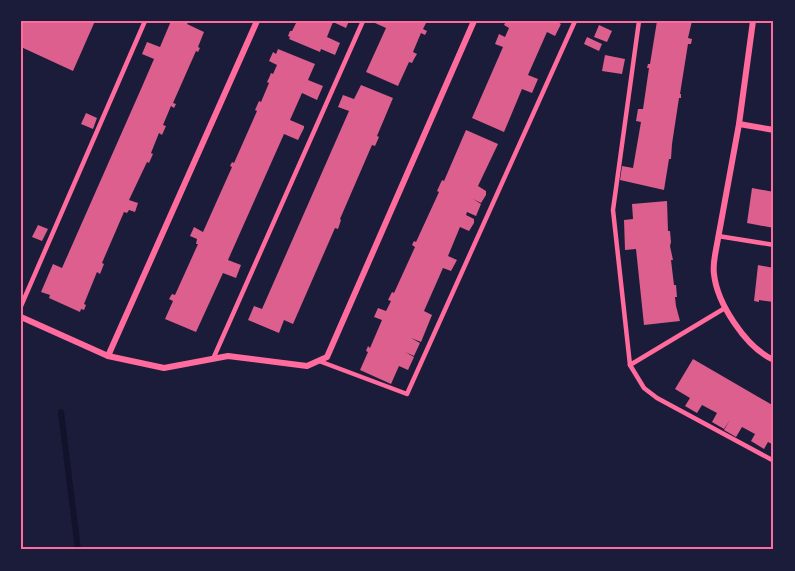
<svg xmlns="http://www.w3.org/2000/svg" width="795" height="571" viewBox="0 0 795 571" font-family="Signika,sans-serif">
  <style>
    .lines { fill: none; stroke-linecap: round; stroke-linejoin: round }
    .stream { stroke: #12122b; stroke-width: 6 }
    .building { fill: #dd5f8e }
    .service { stroke: #ff6b9d; stroke-width: 4.5 }
    .minor { stroke: #ff6b9d; stroke-width: 6 }
    .neatline { fill: none; stroke: #ff6b9d; stroke-width: 2 }
  </style>
  <rect width="100%" height="100%" fill="#1b1b3a"/>
  <g class="lines">
    <!-- stream -->
    <path class="stream" d="M61 412 78 550"/>
  </g>
  <!-- building -->
  <g class="building">
    <path d="M21 21H95L73 71 21 47Z"/>
    <path d="M171 21H189L187 24 204 32 198 47 200 48 198 52 196 51 173 103 176 104 174 108 171 106 163 125 166 126 162 135 159 133 151 153 153 154 149 163 147 162 129 200 138 203 135 212 129 210 127 213 124 212 102 263 104 264 100 274 97 272 84 304 86 305 84 310 81 309 80 312 49 298 50 295 41 292 53 264 62 268 141 89 154 59 142 54 147 42 160 47Z"/>
    <path d="M297 21H349L346 28 333 22 327 37 340 43 335 55 321 49 320 52 289 39 290 37 288 36 290 31H292Z"/>
    <path d="M376 21H427L423 29 427 31 425 35 421 33 413 52 417 54 414 59 412 63 409 62 398 86 366 72 386 28 375 23Z"/>
    <path d="M506 21H556L561 24 555 36 547 32 528 75 538 79 532 93 522 89 504 132 472 118 503 47 495 44 499 34 505 37 509 28 504 25Z"/>
    <path d="M657 21H692L688 38 692 39 691 44H688L680 94H681V98H679L672 144 671 159H669L664 190 620 180 622 166 633 168 641 122 636 121 638 109H643L649 68H647L648 64H650Z"/>
    <path d="M599 25 612 31 607 42 594 37Z"/>
    <path d="M587 37 602 44 599 51 584 44Z"/>
    <path d="M278 49 315 64 308 80 323 86 317 100 302 93 290 120 304 126V128L298 140 284 134 228 260 241 265 236 278 223 273 196 332 165 319 173 301 169 299 172 294 175 295 198 244H196L197 239 190 236 194 227 203 232 232 167 230 166 232 162 234 163 257 111 255 110 259 101 261 102 269 83 267 82 269 78 271 73 273 74 277 65 269 61 273 52 276 54Z"/>
    <path d="M605 55 625 59 622 74 602 71Z"/>
    <path d="M361 85 393 98 377 136 379 137 375 146 372 145 340 219 341 220 338 229 335 228 293 324 284 320 279 333 248 320 254 306 262 309 349 111 338 107 343 95 354 99Z"/>
    <path d="M86 113 97 118 93 129 81 124Z"/>
    <path d="M466 130 498 144 478 186 486 191V195L481 203 473 199 481 204 476 216 467 212 466 215 474 219V223L469 231 460 227 448 256 457 260 451 271 443 268 424 311 432 315 421 342 411 338 420 343 414 356 405 352 414 357 408 370 399 366 391 384 360 370 368 352 366 351 368 346 370 348 382 320 374 317 378 308 386 311 391 301 388 300 392 292 394 293 415 247 412 245 414 241 416 242 439 192 437 191 442 180 444 181Z"/>
    <path d="M752 188 774 192V228L747 223Z"/>
    <path d="M667 201 668 231H670L671 242 670 246 673 260H671L674 285H676L677 297H675L676 306 680 321 644 325 636 249 625 250 624 220 633 219 632 204Z"/>
    <path d="M38 225 48 229 42 241 32 237Z"/>
    <path d="M758 265 774 268V302L759 300V302L754 301Z"/>
    <path d="M693 359 774 406V445L768 442 764 449 751 441 755 434 742 427 736 437 724 430 730 420 724 429 712 422 717 413 702 405 697 413 685 406 690 398 675 389Z"/>
  </g>
  <g class="lines">
    <!-- service -->
    <g class="service">
      <path d="M639 21 613 210 630 365 725 308"/>
      <path d="M718 236 774 245"/>
      <path d="M21 306 145 21"/>
      <path d="M213 359 363 21"/>
      <path d="M319 361 407 394 575 21"/>
      <path d="M630 365 644 388 657 398 774 461"/>
    </g>
    <!-- minor -->
    <g class="minor">
      <path d="M753 21 739 124 715 255C714 261 713 267 714 274 717 303 746 348 774 360"/>
      <path d="M739 124 774 130"/>
      <path d="M21 317 108 356 164 368 228 356 307 366 327 357 474 21"/>
      <path d="M108 356 257 21"/>
    </g>
  </g>
  <!-- border -->
  <rect width="795" height="571" fill="none" stroke="#1b1b3a" stroke-width="45"/>
  <rect x="22" y="22" width="750" height="526" class="neatline"/>
</svg>
